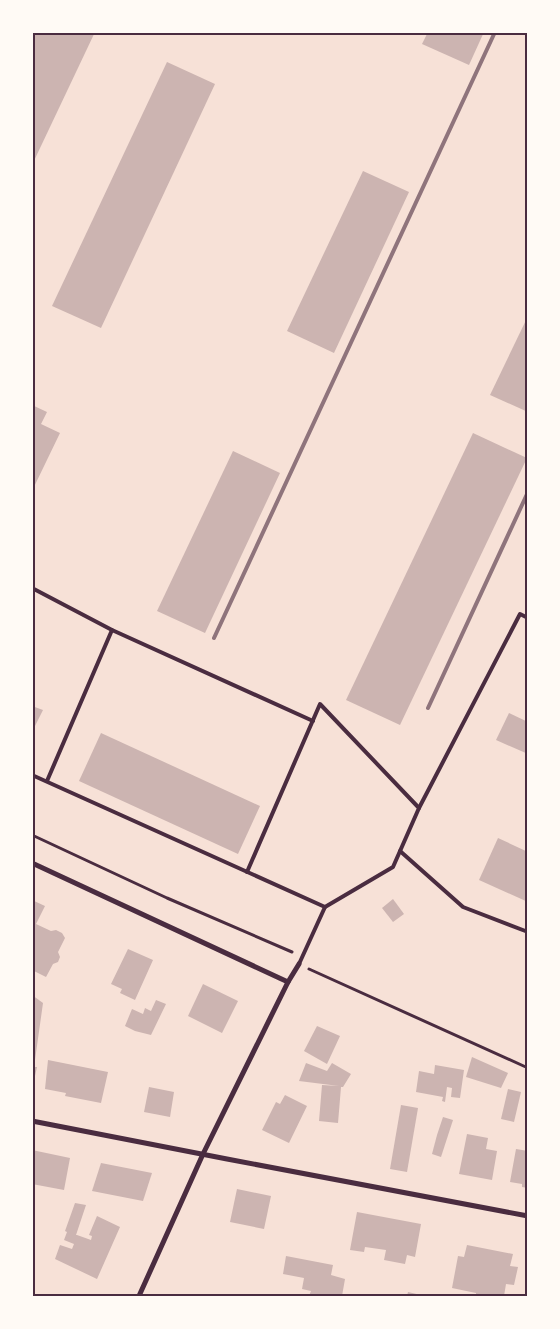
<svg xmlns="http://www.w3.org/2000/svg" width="560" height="1329" viewBox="0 0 560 1329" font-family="'Archivo Narrow',sans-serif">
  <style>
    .building { fill: #ccb4b1 }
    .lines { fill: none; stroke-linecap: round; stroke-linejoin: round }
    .path { stroke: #4a2c40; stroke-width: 3 }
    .service { stroke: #4a2c40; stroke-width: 4 }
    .minor { stroke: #4a2c40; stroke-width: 5 }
    .rail { stroke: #8f747c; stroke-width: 4 }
    .neatline { fill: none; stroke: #4a2c40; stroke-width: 2 }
  </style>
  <rect width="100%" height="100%" fill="#f7e1d7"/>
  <!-- building -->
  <g class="building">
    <path d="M34 32H95L32 165V35Z"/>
    <path d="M428 32H484L469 65 422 44Z"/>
    <path d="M167 62 215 84 101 328 52 306Z"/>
    <path d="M363 171 409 192 334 353 287 331Z"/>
    <path d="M528 316V412L490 395Z"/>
    <path d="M32 405 47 412 41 424 60 433 32 491Z"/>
    <path d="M473 433 527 458 400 725 346 700Z"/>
    <path d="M233 451 280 473 205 633 157 611Z"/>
    <path d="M32 706 43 710 32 732Z"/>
    <path d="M509 713 528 722V754L496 740Z"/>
    <path d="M101 733 260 806 238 854 79 781Z"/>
    <path d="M498 838 528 852V902L479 880Z"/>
    <path d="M393 899 404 914 393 922 382 908Z"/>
    <path d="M32 900 45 906 36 924 51 931 56 930 62 933 65 938 58 952 60 957 58 962 53 964 46 977 32 970Z"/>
    <path d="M128 949 153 960 135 1000 120 993 122 989 111 984Z"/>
    <path d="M203 984 238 1001 222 1033 188 1016Z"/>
    <path d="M32 995 43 1003 34 1067H37L33 1085Z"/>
    <path d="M156 1000 166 1004 151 1035 135 1031 125 1026 132 1009 143 1014 145 1008 151 1011Z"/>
    <path d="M317 1026 340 1036 327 1064 304 1051Z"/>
    <path d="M472 1057 508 1073 501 1088 466 1077Z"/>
    <path d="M48 1060 108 1072 101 1103 65 1096 66 1093 45 1089Z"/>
    <path d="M306 1063 327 1071 332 1063 351 1074 343 1087H341L338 1123 319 1121 322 1085 339 1086 299 1081Z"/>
    <path d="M435 1065 464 1070 460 1098 451 1097 452 1088 447 1087 445 1102 442 1101 443 1097 416 1092 419 1071 434 1074Z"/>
    <path d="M149 1087 174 1092 170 1117 144 1112Z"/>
    <path d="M508 1089 521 1092 514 1122 501 1119Z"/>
    <path d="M285 1095 307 1106 289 1143 262 1130 276 1102 280 1104Z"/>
    <path d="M401 1105 418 1108 407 1172 390 1169Z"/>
    <path d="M443 1117 453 1120 441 1157 432 1154 437 1135Z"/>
    <path d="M467 1134 488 1138 486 1149 497 1151 492 1180 459 1174Z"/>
    <path d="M516 1149 528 1151V1188L522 1187V1184L510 1182Z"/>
    <path d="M32 1150 70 1158 64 1190 32 1184Z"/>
    <path d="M101 1163 152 1173 143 1201 92 1191Z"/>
    <path d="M237 1189 271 1196 264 1229 230 1222Z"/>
    <path d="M75 1203 86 1205 76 1235H77L91 1240 92 1236 89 1235 97 1216 120 1227 97 1279 55 1259 60 1245 72 1249 74 1244 64 1240 67 1232 65 1231Z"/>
    <path d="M357 1212 421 1224 415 1257 407 1255 405 1264 384 1260 386 1250 365 1247 364 1252 350 1250Z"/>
    <path d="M467 1245 513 1254 510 1266 518 1267 514 1285 506 1284 504 1296H476V1293L452 1288 458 1256 464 1257Z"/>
    <path d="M286 1256 333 1265 331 1275 345 1279 342 1296H309L311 1291 302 1289 304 1278 283 1274Z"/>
    <path d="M408 1292 425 1296H407Z"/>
  </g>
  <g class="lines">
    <!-- path -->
    <g class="path">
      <path d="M32 835 167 898 292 952"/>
      <path d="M309 969 528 1068"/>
    </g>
    <!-- service -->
    <g class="service">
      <path d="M32 588 112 630"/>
      <path d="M32 775 325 907 299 964"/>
      <path d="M47 781 112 630 313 721"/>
      <path d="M419 808 520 614 528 618"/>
      <path d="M400 851 463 907 528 932"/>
      <path d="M247 872 320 704 419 808 393 867 325 907"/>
    </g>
    <!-- minor -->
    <g class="minor">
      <path d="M32 863 288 982"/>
      <path d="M32 1121 227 1159 528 1216"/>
      <path d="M139 1296 203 1154 288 982 299 964"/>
    </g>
    <!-- rail -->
    <g class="rail">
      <path d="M214 638 495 32"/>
      <path d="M428 708 528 492"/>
    </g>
  </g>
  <!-- border -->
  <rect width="560" height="1329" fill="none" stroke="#fffaf5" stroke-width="68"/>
  <rect x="34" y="34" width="492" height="1261" class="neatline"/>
</svg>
